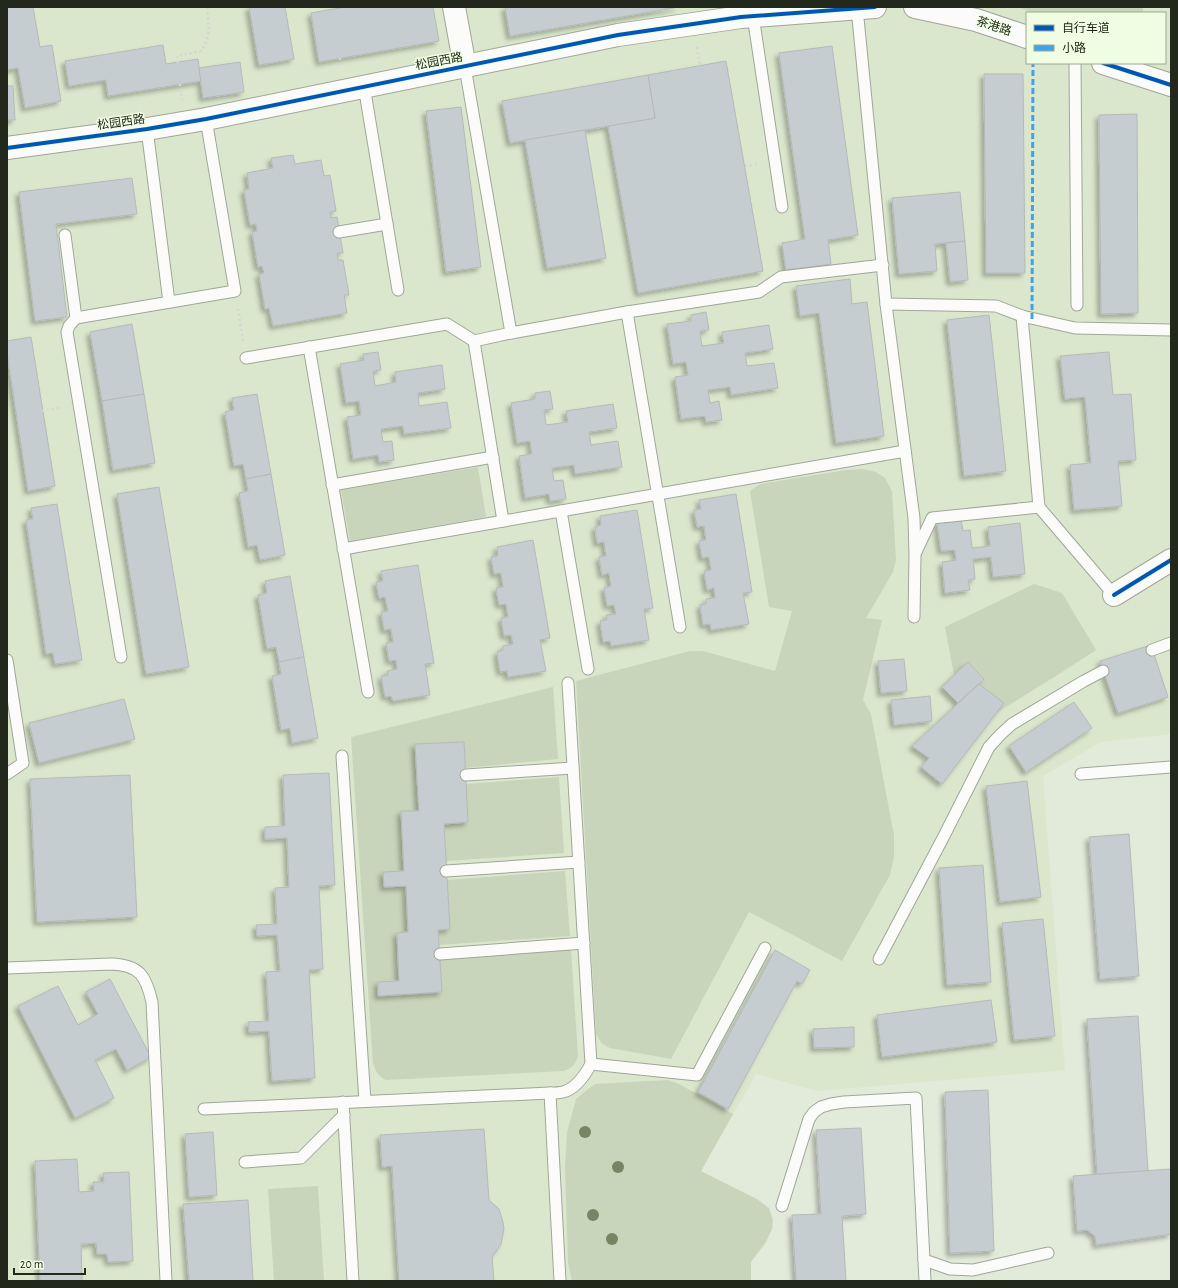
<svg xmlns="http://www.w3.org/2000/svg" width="1178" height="1288" viewBox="0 0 1178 1288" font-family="'Alegreya Sans','Noto Sans SC',sans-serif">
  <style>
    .built { fill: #dae7cd; fill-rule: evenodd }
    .green { fill: #c8d5ba }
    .building { fill: #c6cdd1; stroke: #b5bab8; filter: url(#shadow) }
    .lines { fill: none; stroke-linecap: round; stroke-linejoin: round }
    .service-casing { stroke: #a0a69a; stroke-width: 13 }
    .minor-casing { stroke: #a0a69a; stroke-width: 24 }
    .path { stroke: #d4d6d2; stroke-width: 2.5; stroke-dasharray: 2 3; stroke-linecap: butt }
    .service { stroke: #fbfcf9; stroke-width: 11 }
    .minor { stroke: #fbfcf9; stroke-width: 22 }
    .quiet { stroke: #3ea3ea; stroke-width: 3; stroke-dasharray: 6 3; stroke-linecap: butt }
    .cycleway-casing { stroke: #effee2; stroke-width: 6 }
    .cycleway { stroke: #0057b8; stroke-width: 4 }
    .tree { fill: #788565 }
    .labels { text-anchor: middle; stroke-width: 3; stroke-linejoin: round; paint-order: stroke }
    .street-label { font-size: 12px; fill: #23281d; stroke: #effee2 }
  </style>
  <defs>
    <filter id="shadow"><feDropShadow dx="-3.5" dy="3.5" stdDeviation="2" flood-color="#0004"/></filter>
  </defs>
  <rect width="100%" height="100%" fill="#e2eada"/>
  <!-- built -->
  <path class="built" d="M7 7H1171V734L1101 742 1043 776 1065 1070 817 1091 756 1074 639 1281H7ZM1027 13H1165V63H1027Z"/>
  <!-- green -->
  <g class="green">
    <path d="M1019 7H1143V13H1033Z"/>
    <path d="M478 467 486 517 350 541 341 490Z"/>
    <path d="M863 469 876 472 885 478 892 491 896 560 893 572 866 618 882 620 863 700 871 714 894 835V856L890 875 842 961 749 912 671 1059 610 1048C603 1045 599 1041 596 1033L576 681 690 651H703L775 671 792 611 769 607 750 491 760 484 846 470Z"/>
    <path d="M1034 584 1062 593 1096 650 1056 676 996 713 1004 703 979 684 984 679 968 662 954 675 945 627Z"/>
    <path d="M553 687 558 759 465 768 464 742 415 744 419 811 401 812 404 871 383 873 384 887 406 886 408 932 397 933 399 981 378 982V995L442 992 440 959 571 950 578 1056C576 1064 572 1068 564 1071L386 1080C378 1076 376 1072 373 1064L351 737Z"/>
    <path d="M559 777 564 853 446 861 444 824 468 822 466 784Z"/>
    <path d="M565 871 570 936 439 945 438 930 447 880Z"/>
    <path d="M668 1080 679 1084 733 1114 701 1171 757 1199 769 1208 773 1220 772 1229 766 1242 751 1262V1281H572L568 1263 565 1168 567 1132 576 1099 588 1089 595 1084Z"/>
    <path d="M318 1186 324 1281H274L268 1189Z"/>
  </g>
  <!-- building -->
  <g class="building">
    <path d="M7 7H33L40 47 52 45 61 101 25 108 18 68 7 70Z"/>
    <path d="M249 7H285L294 59 259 65Z"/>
    <path d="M345 7H433L439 41 319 62 311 13Z"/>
    <path d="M505 7H679L510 36Z"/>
    <path d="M163 45 166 64 198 59 201 81 108 96 106 80 69 86 65 61Z"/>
    <path d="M832 46 858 235 828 240 831 264 786 270 782 243 805 239 779 53Z"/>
    <path d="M726 61 763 271 638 293 608 126 655 118 648 75Z"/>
    <path d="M240 62 244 92 203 98 199 68Z"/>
    <path d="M984 74H1023L1025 273H986Z"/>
    <path d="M648 75 655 118 510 143 502 101Z"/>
    <path d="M7 86H13L15 120H7Z"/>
    <path d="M461 107 481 267 446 272 426 111Z"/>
    <path d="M1137 114 1138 313 1101 314 1099 115Z"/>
    <path d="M585 130 606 258 547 268 525 140Z"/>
    <path d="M293 155 295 164 321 160 324 176 330 175 336 211 330 212 331 218 337 217 343 253H337L338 260H343L349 295H344L347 313 273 326 269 308 265 309 259 274 264 273 262 266 258 267 252 232 257 231 256 224 250 225 244 190 249 189 247 173 273 168 271 158Z"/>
    <path d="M132 178 137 214 56 224 67 317 35 321 19 192Z"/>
    <path d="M960 192 965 241 935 244 937 271 899 274 892 198Z"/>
    <path d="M965 241 968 280 950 282 946 243Z"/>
    <path d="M850 279 852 304 867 302 884 436 836 443 819 313 800 316 796 286Z"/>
    <path d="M706 312 709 330 700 331 702 346 724 343 722 332 769 325 773 349 745 353 747 366 774 363 778 388 731 395 730 387 708 390 710 403 719 401 722 420 706 422 705 416 681 419 675 377 688 375 686 362 673 364 667 324 691 321V315Z"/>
    <path d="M989 315 1006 471 964 476 947 320Z"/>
    <path d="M132 324 144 394 102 401 90 332Z"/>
    <path d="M31 337 55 486 28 491 7 353V341Z"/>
    <path d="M378 352 381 370 373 371 375 386 396 382 395 372 442 365 445 389 418 393 419 406 447 402 451 428 404 434 403 426 381 429 383 442 392 441 394 460 379 462 378 455 353 459 347 417 361 415 359 401 346 403 340 364 364 360 363 354Z"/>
    <path d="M1109 352 1113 395 1131 394 1136 460 1118 461 1122 506 1074 510 1070 465 1091 463 1085 397 1065 399 1060 356Z"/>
    <path d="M550 391 553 409 544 410 546 425 568 422 566 411 613 404 617 428 589 432 591 445 618 441 622 467 575 474 574 465 552 468 554 481 563 480 566 499 550 501 549 494 525 498 519 456 532 454 530 441 517 443 511 403 535 399V393Z"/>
    <path d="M144 394 155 463 113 470 102 401Z"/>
    <path d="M257 394 271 474 246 479 243 464 234 466 225 412 234 410 232 398Z"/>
    <path d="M271 474 285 555 260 560 257 545 248 547 239 493 248 491 246 479Z"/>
    <path d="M159 487 189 667 146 674 117 494Z"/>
    <path d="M736 494 752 592 743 593 749 624 711 630 710 624 703 625 700 605 706 604V599L715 598 714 588 707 590 704 571 711 570 709 557 702 558 699 541 706 540 704 526 697 527 694 510 701 509 699 500Z"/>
    <path d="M57 504 82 660 55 664 53 653 46 654 26 520 33 519 31 508Z"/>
    <path d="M637 510 653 608 644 609 649 640 611 646 610 641 603 642 600 621 607 620 606 615 616 614 614 605 607 606 604 588 611 586 609 573 602 575 599 557 606 556 604 542 597 543 595 527 601 525 600 516Z"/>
    <path d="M961 520 963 531 970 530 972 548 990 546 988 527 1020 523 1025 574 993 577 991 557 973 559 975 579 968 580 970 590 945 593 942 562 956 560 955 550 941 551 937 522Z"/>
    <path d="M533 540 550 638 540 640 546 671 508 677 507 671 500 672 497 652 503 650V646L513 644 511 635 504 636 501 618 508 617 506 604 499 605 496 588 503 587 501 573 494 574 491 557 498 556 497 547Z"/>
    <path d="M418 565 434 663 425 664 430 695 393 701 391 696 385 697 381 676 388 675 387 671 397 669 396 660 389 661 386 643 393 642 391 629 384 630 381 612 388 611 385 597 379 598 376 582 383 581 381 571Z"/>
    <path d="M290 576 304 657 279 662 276 647 267 649 258 595 267 593 265 581Z"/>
    <path d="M1151 645 1168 697 1118 713 1100 661Z"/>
    <path d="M304 657 318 738 292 743 290 728 281 730 272 676 281 674 279 662Z"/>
    <path d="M904 659 907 691 881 693 878 661Z"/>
    <path d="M968 662 984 679 958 703 942 687Z"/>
    <path d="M979 684 1004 703 942 784 921 767 929 758 912 746Z"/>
    <path d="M930 696 932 721 894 725 891 700Z"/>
    <path d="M124 699 135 739 39 763 29 723Z"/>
    <path d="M1074 702 1092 728 1026 772 1009 746Z"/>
    <path d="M464 742 468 822 444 824 450 929 438 930 442 992 378 996V982L399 981 397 933 408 932 406 886 384 887 383 872 404 871 401 811H419L415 744Z"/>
    <path d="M329 773 335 885 319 886 323 969 309 970 315 1078 272 1081 269 1031 249 1032 248 1022 269 1021 266 972 280 971 277 935 257 936 256 925 277 924 275 888 289 887 287 838 265 839V827L285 826 283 775Z"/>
    <path d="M130 775 137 917 37 922 30 779Z"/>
    <path d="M1027 781 1041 897 1000 902 986 786Z"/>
    <path d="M1129 834 1139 976 1100 979 1089 837Z"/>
    <path d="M983 865 991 982 947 985 939 868Z"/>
    <path d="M1043 919 1055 1036 1014 1040 1002 923Z"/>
    <path d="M775 950 810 970 802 984 797 981 728 1109 698 1092Z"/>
    <path d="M110 979 151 1057 127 1070 116 1049 95 1060 114 1098 75 1118 18 1006 58 986 78 1025 98 1014 86 992Z"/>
    <path d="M991 1000 997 1042 882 1057 877 1015Z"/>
    <path d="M1138 1016 1148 1171 1097 1174 1087 1019Z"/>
    <path d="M854 1027V1047L814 1048 813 1029Z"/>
    <path d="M988 1090 994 1251 950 1253 945 1092Z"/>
    <path d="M861 1128 866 1214 842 1216 846 1281H796L792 1215 821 1214 816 1130Z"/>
    <path d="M484 1129 489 1200 499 1209 503 1222 504 1229 501 1244 492 1257 494 1281H399L392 1166 382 1167 380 1135Z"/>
    <path d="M213 1132 217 1195 189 1197 185 1134Z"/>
    <path d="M77 1159 79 1192 94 1191 93 1182H104L103 1173 129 1172 133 1261 108 1262 107 1254H97L96 1243 81 1244 82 1281H40L35 1161Z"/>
    <path d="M1171 1169V1234L1096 1245 1095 1236 1087 1230 1077 1231 1073 1176Z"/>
    <path d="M248 1200 253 1281H189L183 1204Z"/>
  </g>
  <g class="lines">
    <defs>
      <g id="service">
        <path d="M857 8 886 304 914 518 915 555 914 617"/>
        <path d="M753 16 782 207"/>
        <path d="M1075 63 1077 305"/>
        <path d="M364 86 398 290"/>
        <path d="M147 129 169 302"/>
        <path d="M339 232 387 224"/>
        <path d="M65 235 76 318 69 326 67 332 121 657"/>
        <path d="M886 304 996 306 1022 316 1075 328 1171 330"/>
        <path d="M627 312 680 627"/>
        <path d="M76 318 235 291 206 119"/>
        <path d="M511 333 627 312 759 292 781 277 883 265"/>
        <path d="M474 341 503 521"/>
        <path d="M309 347 368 692"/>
        <path d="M246 358 447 324 474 341 511 333 465 67"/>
        <path d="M332 485 493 457"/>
        <path d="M1039 507 1114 595"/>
        <path d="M561 511 588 669"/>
        <path d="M343 549 905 451"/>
        <path d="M916 552 932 518 1039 507 1022 316"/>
        <path d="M1152 650 1171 643"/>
        <path d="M7 660 23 763 7 774"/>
        <path d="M342 756 365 1101"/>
        <path d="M1081 774 1171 767"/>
        <path d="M466 775 573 768"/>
        <path d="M446 871 579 862"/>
        <path d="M440 954 584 943"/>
        <path d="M879 959 944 836 989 747 1001 734 1012 724 1084 681 1103 671"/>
        <path d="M7 968 111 964C140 965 146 976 152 1002L166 1281"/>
        <path d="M591 1064 697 1075 765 948"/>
        <path d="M550 1093 560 1281"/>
        <path d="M343 1102 353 1281"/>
        <path d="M204 1109 550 1093C554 1093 559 1093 563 1092 576 1089 585 1075 591 1064L568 683"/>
        <path d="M245 1162 301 1158 344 1115"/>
        <path d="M782 1206 809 1119 814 1112 821 1107 831 1104 844 1102 916 1098 925 1281"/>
        <path d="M924 1260 950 1269 973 1270 1048 1253"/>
      </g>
      <g id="minor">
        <path d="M454 7 465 67"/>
        <path d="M915 7 976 20 1027 37"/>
        <path d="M1103 63 1171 85"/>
        <path d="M7 148 147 129 206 119 618 35 741 17 875 7"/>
        <path d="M1114 595 1171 560"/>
      </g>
    </defs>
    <!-- service casing -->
    <use href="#service" class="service-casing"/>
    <!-- minor casing -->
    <use href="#minor" class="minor-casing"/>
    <!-- path -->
    <g class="path">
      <path d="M697 47 700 66"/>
      <path d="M340 58 341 68"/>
      <path d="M178 63 177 56 201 51C212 36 208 24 207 7"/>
      <path d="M180 84 182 100"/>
      <path d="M745 166 758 164"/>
      <path d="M238 309 243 341"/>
      <path d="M42 411 62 407"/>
    </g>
    <!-- service -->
    <use href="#service" class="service"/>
    <!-- minor -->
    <use href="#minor" class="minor"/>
    <!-- quiet -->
    <path class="quiet" d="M1032 319 1033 63"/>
    <defs>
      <g id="cycleway">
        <path d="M1103 63 1171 85"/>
        <path d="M7 148 147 129 206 119 618 35 741 17 875 7"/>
        <path d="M1114 595 1171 560"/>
      </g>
    </defs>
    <!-- cycleway casing -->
    <use href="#cycleway" class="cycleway-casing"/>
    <!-- cycleway -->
    <use href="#cycleway" class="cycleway"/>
  </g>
  <!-- trees -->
  <g class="tree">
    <circle cx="585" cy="1132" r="6"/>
    <circle cx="618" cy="1167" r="6"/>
    <circle cx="593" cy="1215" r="6"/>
    <circle cx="612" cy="1239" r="6"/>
  </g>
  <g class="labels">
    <!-- street labels -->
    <g class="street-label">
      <text transform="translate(994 26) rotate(18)" y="4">茶港路</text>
      <text transform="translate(439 61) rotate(-11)" y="4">松园西路</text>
      <text transform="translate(121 122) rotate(-8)" y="4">松园西路</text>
    </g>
  </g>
  <!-- border -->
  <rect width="1178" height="1288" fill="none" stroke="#23281d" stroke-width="16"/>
  <!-- legend -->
  <rect x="1026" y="12" width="140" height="52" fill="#effee2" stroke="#9da893"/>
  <rect x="1034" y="25" width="20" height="6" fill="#0057b8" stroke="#9da893"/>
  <text x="1062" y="32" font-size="12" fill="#23281d">自行车道</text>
  <rect x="1034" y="45" width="20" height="6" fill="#3ea3ea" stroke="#9da893"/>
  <text x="1062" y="52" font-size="12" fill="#23281d">小路</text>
  <!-- scale -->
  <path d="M14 1268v6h71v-6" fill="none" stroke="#23281d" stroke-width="2"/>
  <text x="20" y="1268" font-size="12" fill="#23281d" stroke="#effee2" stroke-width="3" paint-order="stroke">20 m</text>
</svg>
